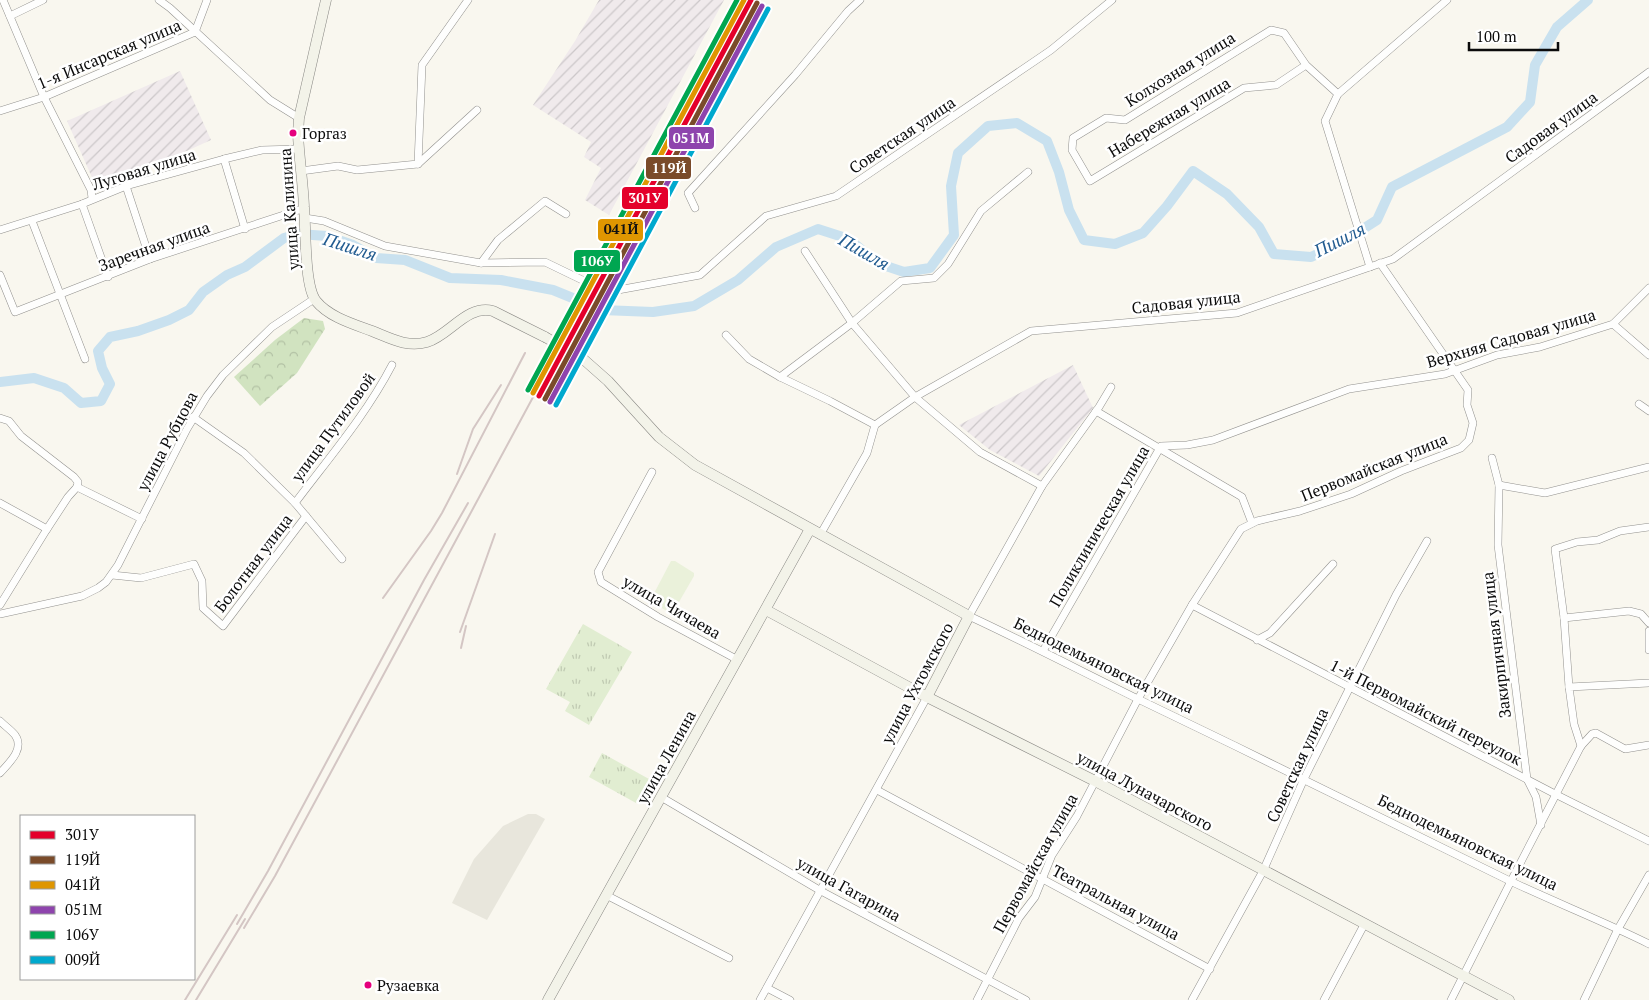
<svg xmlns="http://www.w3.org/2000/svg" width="1649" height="1000" viewBox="0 0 1649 1000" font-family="'PT Serif',serif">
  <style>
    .industrial { fill: url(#industrial-furrows) }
    .grass { fill: url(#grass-tufts) }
    .forest { fill: url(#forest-crowns) }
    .pitch { fill: #eaf1da }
    .plaza { fill: #e8e6dc }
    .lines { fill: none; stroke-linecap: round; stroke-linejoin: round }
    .river { stroke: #c9e1ef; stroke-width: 10 }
    .street-casing { stroke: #92918e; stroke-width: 8 }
    .secondary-casing { stroke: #898884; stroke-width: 11 }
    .street { stroke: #fefefd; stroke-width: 7 }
    .secondary { stroke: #f3f3e9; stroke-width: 10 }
    .rail { stroke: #d4c6c4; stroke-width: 2 }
    .secondary-bridge-casing { stroke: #898884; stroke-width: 11; stroke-linecap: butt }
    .secondary-bridge { stroke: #f3f3e9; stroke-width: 10 }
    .rail-1-casing { stroke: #fff; stroke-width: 9 }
    .rail-2-casing { stroke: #fff; stroke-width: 9 }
    .rail-3-casing { stroke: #fff; stroke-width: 9 }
    .rail-4-casing { stroke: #fff; stroke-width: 9 }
    .rail-5-casing { stroke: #fff; stroke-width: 9 }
    .rail-6-casing { stroke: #fff; stroke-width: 9 }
    .rail-1 { stroke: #e4002b; stroke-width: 5 }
    .rail-2 { stroke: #7a4b2a; stroke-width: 5 }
    .rail-3 { stroke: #df9601; stroke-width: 5 }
    .rail-4 { stroke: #8e44ad; stroke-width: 5 }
    .rail-5 { stroke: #00a651; stroke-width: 5 }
    .rail-6 { stroke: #00a9ce; stroke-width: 5 }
    .bus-dot { fill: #e5007d; stroke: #fff; stroke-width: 2 }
    .labels { text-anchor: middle; stroke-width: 5; stroke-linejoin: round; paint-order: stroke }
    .bus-label { font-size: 15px; fill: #0b0b0b; stroke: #fff; text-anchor: start }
    .street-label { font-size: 16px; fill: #0b0b0b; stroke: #fff }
    .water-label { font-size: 18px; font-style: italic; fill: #215b90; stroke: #fff }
    .line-badge { stroke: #fff; stroke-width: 2 }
    .badge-label { font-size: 14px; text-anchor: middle; font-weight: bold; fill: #fff }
    .pale-badge-label { font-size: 14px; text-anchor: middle; font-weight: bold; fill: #111 }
  </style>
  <defs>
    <pattern id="industrial-furrows" width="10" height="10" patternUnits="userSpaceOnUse" patternTransform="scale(1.25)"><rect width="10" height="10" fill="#f0eaec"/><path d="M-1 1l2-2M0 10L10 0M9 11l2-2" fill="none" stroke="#ccc7c9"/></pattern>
    <pattern id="grass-tufts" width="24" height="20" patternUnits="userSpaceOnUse" patternTransform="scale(1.25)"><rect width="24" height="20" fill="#e1edd1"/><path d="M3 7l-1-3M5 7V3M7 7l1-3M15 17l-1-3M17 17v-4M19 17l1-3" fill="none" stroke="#c0cab2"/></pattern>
    <pattern id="forest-crowns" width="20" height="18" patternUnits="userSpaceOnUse" patternTransform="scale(1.25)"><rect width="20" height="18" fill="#d1e3c0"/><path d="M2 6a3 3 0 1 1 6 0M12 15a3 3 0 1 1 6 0" fill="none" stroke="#b2c1a4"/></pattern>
  </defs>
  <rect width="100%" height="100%" fill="#f9f7ef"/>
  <!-- industrial -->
  <g class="industrial">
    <path d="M599 0H724L609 215 585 200 601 168 584 157 591 142 533 105 575 41Z"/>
    <path d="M180 71 211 140 98 191 67 121Z"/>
    <path d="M1073 365 1093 408 1039 476 990 450 959 425Z"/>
  </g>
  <!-- grass -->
  <g class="grass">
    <path d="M583 624 632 652 589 725 565 711 570 702 546 689Z"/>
    <path d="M602 753 649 779 636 803 589 777Z"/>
  </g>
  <!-- forest -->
  <path class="forest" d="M304 318 323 321 325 329 297 373 260 406 234 377 275 340Z"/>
  <!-- pitch -->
  <path class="pitch" d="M671 561H675L694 573V576L672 614 650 601Z"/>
  <!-- plaza -->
  <path class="plaza" d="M528 814H536L545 819 487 920 452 903 474 859 503 826Z"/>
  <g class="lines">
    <!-- river -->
    <path class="river" d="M0 382 34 378 64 388 81 403 101 401 110 384 102 368 98 351 110 337 138 331 169 320 189 310 203 292 227 275 245 267 284 238 298 234 327 236 353 245 376 258 405 260 450 278 501 280 553 290 602 310 653 312 694 306 738 280 776 247 818 229 849 239 877 263 904 272 930 268 954 235 951 186 958 153 988 126 1017 123 1047 141 1059 172 1069 210 1084 240 1115 244 1143 233 1167 206 1193 171 1227 194 1259 227 1274 254 1311 257 1341 243 1377 220 1392 187 1507 127 1530 102 1535 65 1557 27 1588 0"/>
    <defs>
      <g id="street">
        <path d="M3 0 44 97 91 190 92 198"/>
        <path d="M159 0 170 8 270 100 299 118"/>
        <path d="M10 16 43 0"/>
        <path d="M1306 65 1284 33 1271 30 1125 120 1106 118 1073 138 1072 150 1090 181 1244 88 1276 85 1306 65 1338 94"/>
        <path d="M0 111 44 97 195 32 207 0"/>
        <path d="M224 159 245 229"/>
        <path d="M418 164 477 110"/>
        <path d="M301 171 338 166 357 170 418 164 422 65 468 0"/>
        <path d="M126 186 150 259"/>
        <path d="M82 204 108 277"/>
        <path d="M695 208 688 193 795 75 848 11 860 0"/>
        <path d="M305 218 324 221 385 246 481 263 545 262 607 292 700 275 766 216 836 196 1051 50 1112 0"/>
        <path d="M32 221 85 359"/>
        <path d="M0 230 82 204 126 186 224 159 262 150 298 149"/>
        <path d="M805 251 852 323 915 397 980 452 1042 486"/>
        <path d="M481 263 498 240 545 201 566 214"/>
        <path d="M1370 267 1325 121 1338 94 1447 0"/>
        <path d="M0 275 15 312 150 259 305 208"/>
        <path d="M1613 324 1649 355"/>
        <path d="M726 335 749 359 780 377 830 401 875 425"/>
        <path d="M780 377 852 323 901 281 934 278 948 264 981 211 1028 172"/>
        <path d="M1111 387 1099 407 1042 486 969 616C1027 643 1083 672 1140 700 1263 759 1385 819 1508 880 1554 902 1603 921 1649 944"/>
        <path d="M1639 404 1649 411"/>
        <path d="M1096 411 1242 497 1252 523"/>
        <path d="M193 417 244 453 295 503 342 559"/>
        <path d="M0 418 9 421 21 436 74 477 78 482 77 487"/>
        <path d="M1492 458 1499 485 1498 545 1527 779 1536 797 1541 825"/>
        <path d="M652 472 598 572 601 582 658 617 738 660"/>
        <path d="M1499 485 1545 493 1649 467"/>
        <path d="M77 487 142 519"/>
        <path d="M0 503 47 529"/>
        <path d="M295 503C328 459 366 415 392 365"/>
        <path d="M820 535 867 453 875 425 915 397 1031 331 1237 313 1393 259 1649 72"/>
        <path d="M112 575 141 578 194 564 202 581 203 608 223 626 306 516"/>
        <path d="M0 605 47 529 68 497 77 487"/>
        <path d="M1192 605 1557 795 1649 841"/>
        <path d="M0 614 82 596 98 588 106 582 118 565 187 429 207 396 223 375 272 327 314 299"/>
        <path d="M1564 618 1629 611 1641 614 1649 623"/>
        <path d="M1649 631V650"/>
        <path d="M1257 640 1270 633 1333 564"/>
        <path d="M1043 651 1161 446 1187 445 1213 440 1349 389 1445 374 1497 355 1540 347 1613 324 1649 288"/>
        <path d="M1569 687 1564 618 1555 549 1577 542 1598 540 1620 531 1649 527"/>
        <path d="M0 721C5 726 11 730 15 735 25 749 9 763 0 773"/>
        <path d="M1581 746 1574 724 1569 687 1649 683"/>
        <path d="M877 790 1210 969"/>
        <path d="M661 797 821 891 1026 1000"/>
        <path d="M606 895 729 958"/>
        <path d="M767 988 790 1000"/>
        <path d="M760 1000 927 697"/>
        <path d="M977 1000 1019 918 1035 897 1052 855 1077 816 1138 699 1192 605 1241 529 1257 521 1300 511 1351 494 1401 471 1461 448 1469 440 1473 423 1467 405 1468 390 1380 263"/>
        <path d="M1192 1000 1263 871 1304 779 1396 595 1427 541"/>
        <path d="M1324 1000 1365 923"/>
        <path d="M1451 1000 1511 881 1581 746 1592 734 1596 733 1625 749 1649 745"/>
        <path d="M1584 1000 1618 929 1649 875"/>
      </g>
      <g id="secondary">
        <path d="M326 0 299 118 298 134C299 158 303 182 304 207 306 227 304 286 316 301 329 317 353 324 372 331 390 338 407 348 427 342 450 335 467 304 493 311L545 337"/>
        <path d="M582 358 608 381 659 437 695 465 969 616 927 697"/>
        <path d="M766 610 927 697 1095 781 1509 1000"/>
        <path d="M548 1000 810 529"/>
      </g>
    </defs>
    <!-- street casing -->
    <use href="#street" class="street-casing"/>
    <!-- secondary casing -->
    <use href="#secondary" class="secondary-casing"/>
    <!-- street -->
    <use href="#street" class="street"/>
    <!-- secondary -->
    <use href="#secondary" class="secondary"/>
    <!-- rail -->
    <g class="rail">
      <path d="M457 474 473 429 501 385"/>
      <path d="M383 598 431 531 442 513 525 353"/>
      <path d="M460 632 495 534"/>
      <path d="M461 648 466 626"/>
      <path d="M237 924 268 871 424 580 468 503"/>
      <path d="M244 928 275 876 573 323"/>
      <path d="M185 1000 237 915"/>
      <path d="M196 1000 245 919"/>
    </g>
    <defs>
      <path id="secondary-bridge" d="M545 337 582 358"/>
    </defs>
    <!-- secondary-bridge casing -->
    <use href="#secondary-bridge" class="secondary-bridge-casing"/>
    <!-- secondary-bridge -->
    <use href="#secondary-bridge" class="secondary-bridge"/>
    <defs>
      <path id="rail-1" d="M539 396 751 0"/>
      <path id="rail-2" d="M545 399 757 3"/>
      <path id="rail-3" d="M533 393 744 0"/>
      <path id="rail-4" d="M550 402 762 6"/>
      <path id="rail-5" d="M528 390 737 0"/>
      <path id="rail-6" d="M556 405 768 9"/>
    </defs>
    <!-- rail-1 casing -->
    <use href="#rail-1" class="rail-1-casing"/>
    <!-- rail-2 casing -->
    <use href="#rail-2" class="rail-2-casing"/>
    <!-- rail-3 casing -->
    <use href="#rail-3" class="rail-3-casing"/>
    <!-- rail-4 casing -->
    <use href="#rail-4" class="rail-4-casing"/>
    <!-- rail-5 casing -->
    <use href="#rail-5" class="rail-5-casing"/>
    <!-- rail-6 casing -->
    <use href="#rail-6" class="rail-6-casing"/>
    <!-- rail-1 -->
    <use href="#rail-1" class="rail-1"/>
    <!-- rail-2 -->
    <use href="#rail-2" class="rail-2"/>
    <!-- rail-3 -->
    <use href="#rail-3" class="rail-3"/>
    <!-- rail-4 -->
    <use href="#rail-4" class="rail-4"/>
    <!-- rail-5 -->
    <use href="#rail-5" class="rail-5"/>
    <!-- rail-6 -->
    <use href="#rail-6" class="rail-6"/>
  </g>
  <!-- markers -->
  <g class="bus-dot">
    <circle cx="293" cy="133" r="4.5"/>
    <circle cx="368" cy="985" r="4.5"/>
  </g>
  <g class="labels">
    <!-- bus labels -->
    <g class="bus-label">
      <text x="302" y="139">Горгаз</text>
      <text x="377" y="991">Рузаевка</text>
    </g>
    <!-- street labels -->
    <g class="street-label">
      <text transform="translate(109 54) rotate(-23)" y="6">1-я Инсарская улица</text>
      <text transform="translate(1180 69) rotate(-32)" y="6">Колхозная улица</text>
      <text transform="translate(1169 117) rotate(-31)" y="6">Набережная улица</text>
      <text transform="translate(1551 127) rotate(-36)" y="6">Садовая улица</text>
      <text transform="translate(902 135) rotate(-34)" y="6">Советская улица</text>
      <text transform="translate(144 169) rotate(-17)" y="6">Луговая улица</text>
      <text transform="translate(289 209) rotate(-94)" y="6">улица Калинина</text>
      <text transform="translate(154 246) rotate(-20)" y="6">Заречная улица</text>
      <text transform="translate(1186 302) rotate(-6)" y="6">Садовая улица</text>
      <text transform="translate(1511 338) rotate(-16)" y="6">Верхняя Садовая улица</text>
      <text transform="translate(333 427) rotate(-54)" y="6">улица Путиловой</text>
      <text transform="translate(167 441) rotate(-62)" y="6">улица Рубцова</text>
      <text transform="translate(1374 467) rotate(-22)" y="6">Первомайская улица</text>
      <text transform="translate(1099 526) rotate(-60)" y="6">Поликлиническая улица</text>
      <text transform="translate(253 563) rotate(-53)" y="6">Болотная улица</text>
      <text transform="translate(672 607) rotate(30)" y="6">улица Чичаева</text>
      <text transform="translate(1496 645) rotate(-97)" y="6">Закирпичная улица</text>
      <text transform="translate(1104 665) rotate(26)" y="6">Беднодемьяновская улица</text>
      <text transform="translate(917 683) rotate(-62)" y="6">улица Ухтомского</text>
      <text transform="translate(1426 712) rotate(27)" y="6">1-й Первомайский переулок</text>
      <text transform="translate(666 757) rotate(-61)" y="6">улица Ленина</text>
      <text transform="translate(1297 765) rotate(-65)" y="6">Советская улица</text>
      <text transform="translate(1145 791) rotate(28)" y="6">улица Луначарского</text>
      <text transform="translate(1468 842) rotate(26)" y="6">Беднодемьяновская улица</text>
      <text transform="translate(1035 863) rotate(-61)" y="6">Первомайская улица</text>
      <text transform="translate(849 889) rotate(29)" y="6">улица Гагарина</text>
      <text transform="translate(1116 902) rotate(28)" y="6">Театральная улица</text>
    </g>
    <!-- water labels -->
    <g class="water-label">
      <text transform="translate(1340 240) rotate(-27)" y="6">Пишля</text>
      <text transform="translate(350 247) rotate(18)" y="6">Пишля</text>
      <text transform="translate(864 252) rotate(30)" y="6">Пишля</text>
    </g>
  </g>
  <g class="line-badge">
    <rect x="668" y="126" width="47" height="24" rx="5" fill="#8e44ad"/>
    <rect x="645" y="156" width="47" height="24" rx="5" fill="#7a4b2a"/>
    <rect x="621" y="186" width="48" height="24" rx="5" fill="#e4002b"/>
    <rect x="597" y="218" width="47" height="24" rx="5" fill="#df9601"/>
    <rect x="573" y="249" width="48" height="24" rx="5" fill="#00a651"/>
  </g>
  <g class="badge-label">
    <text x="691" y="143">051М</text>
    <text x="669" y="173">119Й</text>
    <text x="645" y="203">301У</text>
    <text x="597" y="266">106У</text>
  </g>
  <g class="pale-badge-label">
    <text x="621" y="234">041Й</text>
  </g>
  <!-- legend -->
  <rect x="20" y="815" width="175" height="165" fill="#ffffff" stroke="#9d9d9d"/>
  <rect x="30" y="831" width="25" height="8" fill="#e4002b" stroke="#9d9d9d"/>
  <text x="65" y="840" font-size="15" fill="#0b0b0b">301У</text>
  <rect x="30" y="856" width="25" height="8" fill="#7a4b2a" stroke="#9d9d9d"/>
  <text x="65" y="865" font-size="15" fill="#0b0b0b">119Й</text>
  <rect x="30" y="881" width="25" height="8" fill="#df9601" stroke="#9d9d9d"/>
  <text x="65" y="890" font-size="15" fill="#0b0b0b">041Й</text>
  <rect x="30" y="906" width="25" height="8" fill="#8e44ad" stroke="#9d9d9d"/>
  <text x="65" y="915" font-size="15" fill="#0b0b0b">051М</text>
  <rect x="30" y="931" width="25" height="8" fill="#00a651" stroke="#9d9d9d"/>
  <text x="65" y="940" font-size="15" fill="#0b0b0b">106У</text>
  <rect x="30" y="956" width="25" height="8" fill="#00a9ce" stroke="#9d9d9d"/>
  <text x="65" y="965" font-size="15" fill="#0b0b0b">009Й</text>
  <!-- scale -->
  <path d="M1469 42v8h89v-8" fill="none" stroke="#0b0b0b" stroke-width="2.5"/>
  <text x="1476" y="42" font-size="15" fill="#0b0b0b" stroke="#ffffff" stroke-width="4" paint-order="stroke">100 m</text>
</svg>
